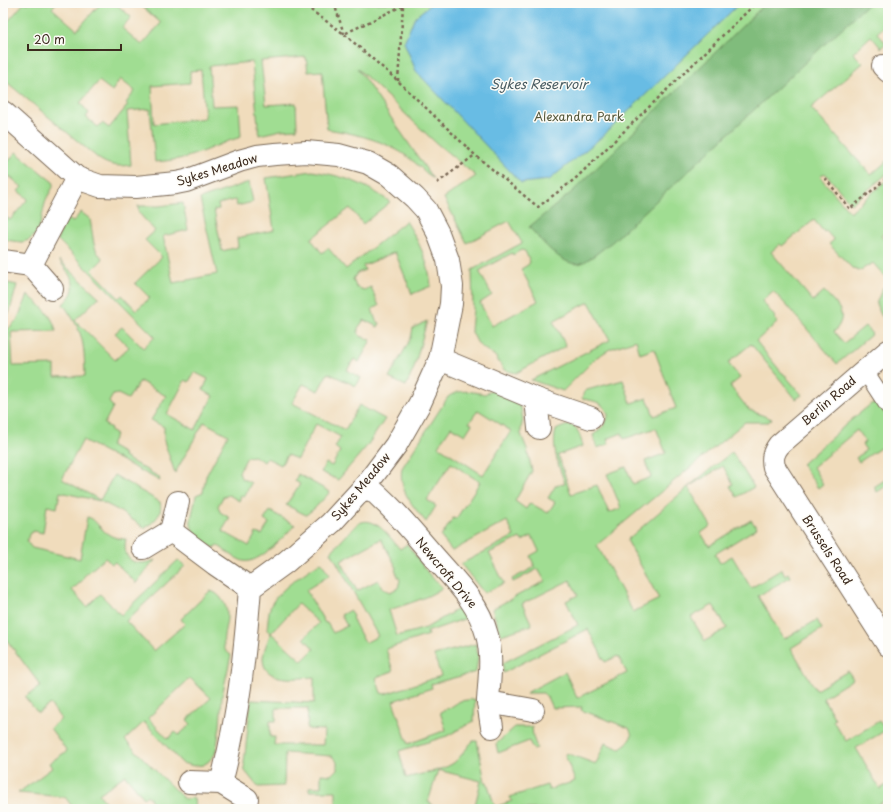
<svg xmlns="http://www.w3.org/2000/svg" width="891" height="812" viewBox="0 0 891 812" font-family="'Playpen Sans',sans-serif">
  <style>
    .green { fill: #a0dd92; stroke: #6e8458; fill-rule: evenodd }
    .forest { fill: #80bc7c; stroke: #5e734d }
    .water { fill: #67bce4; stroke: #517381 }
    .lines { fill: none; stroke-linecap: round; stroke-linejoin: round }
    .service-casing { stroke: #7a6855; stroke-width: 18 }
    .minor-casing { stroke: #7a6855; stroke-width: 24 }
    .path { stroke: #7a6855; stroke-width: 2.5; stroke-dasharray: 3 3; stroke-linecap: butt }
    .service { stroke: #fff; stroke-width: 16 }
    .minor { stroke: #fff; stroke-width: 22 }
    .labels { text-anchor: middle; stroke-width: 3; stroke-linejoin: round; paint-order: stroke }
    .park-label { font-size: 12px; fill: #54573b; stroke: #fdfcf7 }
    .street-label { font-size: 12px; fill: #3b2a1e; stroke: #fdfcf7 }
    .water-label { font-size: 13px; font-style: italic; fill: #4a5d63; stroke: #fdfcf7 }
  </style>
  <rect width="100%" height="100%" fill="#fdfcf7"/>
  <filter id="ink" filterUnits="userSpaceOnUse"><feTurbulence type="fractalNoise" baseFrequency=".025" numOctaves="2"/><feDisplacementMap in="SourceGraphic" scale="8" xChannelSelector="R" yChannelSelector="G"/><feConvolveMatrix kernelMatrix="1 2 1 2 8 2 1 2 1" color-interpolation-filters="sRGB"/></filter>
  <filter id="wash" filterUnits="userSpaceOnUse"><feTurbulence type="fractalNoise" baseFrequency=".012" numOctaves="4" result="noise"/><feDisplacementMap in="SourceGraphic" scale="16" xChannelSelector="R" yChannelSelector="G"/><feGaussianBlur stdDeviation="0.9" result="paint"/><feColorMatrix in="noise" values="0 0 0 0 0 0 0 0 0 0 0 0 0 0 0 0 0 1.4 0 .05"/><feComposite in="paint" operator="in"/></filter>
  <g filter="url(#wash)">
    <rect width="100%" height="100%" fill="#f0dcbc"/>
    <!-- green -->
    <g class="green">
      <path d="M24 3H56L52 8 77 30 101 3H115L131 17 122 28 142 45 161 23 138 3H888V23L877 33 886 43 881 48 871 36 853 53 863 63 811 108 871 175 888 160V173L851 204 825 173 820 177 850 212 888 179V230L881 236 888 244V280L873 263 859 271 853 269 829 244 834 240 826 231 824 232 814 220 782 246 780 244 771 252 813 301 824 291C837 305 850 314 834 332L844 343 865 326 872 334 837 364 788 307 773 291 762 301 775 317 774 318 778 322 756 341 782 373H783L802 395 796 399 751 344 728 363 740 378 730 386 749 410 772 419 768 422H745L597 545 633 612 659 599 627 540 688 487 732 452 754 487 737 497 730 486 733 484 723 466 688 487 711 526 701 533 709 546 751 520 757 528 715 554 720 563 732 556 751 588 782 569 785 575 788 573 790 577 758 596 784 639 817 620 822 629 791 648 816 690 848 671 853 679 823 698 835 719 833 721 846 741 879 721 886 730 856 748 880 789 888 784V799L877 805 878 809H474L481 781 438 770 428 802 432 804 431 809H336V791H309V787H321V774L331 775 337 769V762L332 756 285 753 284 786 258 787 245 771 244 763 251 700 314 703V677C297 678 262 684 263 657 264 649 268 640 271 633L267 630C268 622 268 612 271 605 280 588 306 572 321 562L330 575 306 590 325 623H327L333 633 347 626 341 615 350 610 353 617 352 618 365 643 378 636 331 552 356 525C374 512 389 537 400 549L407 544 428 573 442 588C426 599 407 604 389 610L397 636 426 628 461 607 467 618 427 632 428 635 386 649 393 671 379 676 376 678 381 693 385 694 441 676 434 655 476 644 478 657 476 672 431 684 432 688 393 701 408 744 446 730 440 712 451 707 460 701 475 699 474 721 447 736 399 751 406 778C420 774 441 771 452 764 459 760 467 747 473 741H477L485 782H487L495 807 512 801 510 797 547 785 549 790 575 781 565 755 566 753 596 764 605 743 620 749 627 744 632 735 629 728 581 710 582 707 552 708 547 697 543 693H526L565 672 577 698 627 673 618 656 605 662 588 629 503 673V663L578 625 566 601 578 595 570 580 522 604 532 625 501 635 492 609 545 581 538 569 513 582 512 579 535 567 530 556 539 551 532 536 522 541 520 538 489 553 504 583 484 593 461 564 514 536 507 521 452 551 441 537 453 518 456 519 480 482 451 463 427 500 436 506 426 522C413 506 398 490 402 468L448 397C460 388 472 392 485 394L492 390 515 402 521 408 523 420 521 428V434L527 449 532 471 515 501 526 509 530 503 548 513 555 502 548 498 556 485 565 484C559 466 551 449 556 430 576 419 578 429 583 446L558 455 571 494 597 485 609 513 621 508 607 474 626 467 633 484 651 477 645 461 666 453 656 428 624 439 622 433 607 439 609 444 597 448 593 435C600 430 608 424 608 414 603 402 595 401 583 399L582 398 584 392 587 390 623 380 631 403 647 398 654 416 676 408 654 349 640 354 636 340 610 349 597 357 563 391 531 380 610 340 589 302 553 321 566 346 516 373 504 370 495 356 480 346 477 342 471 330 473 309 472 270 522 243 509 221 467 243 444 198 476 176 435 142 357 68 433 179C422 169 410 157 397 150 375 138 351 133 327 129L322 71 308 72 306 57 261 61 266 105 296 103 297 129 281 130 259 135 252 62 209 66 212 106 239 105 241 137C222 142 205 152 187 157 176 160 166 161 155 162L150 109 127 111 131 165C118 167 110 166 99 159L3 79V27ZM201 70 205 118 154 124 152 86 190 83V71ZM120 79 135 91 126 103 128 105 109 128 102 123 98 127 86 117 89 113 80 103 99 81 112 91ZM521 250 525 251 530 262 528 265 521 269 538 301 492 326 480 303 492 295 479 271 512 253 513 255ZM478 410 511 431 483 475 438 446 451 427 465 435 472 424 469 423ZM381 539 397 568 395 570 400 580 398 588 390 592 383 589 378 580 357 591 341 561ZM298 604 319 623 304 638 314 649 302 661 271 633ZM713 605 727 628 705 641 691 617ZM276 708H308L307 729 324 730 323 745H274L275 737H270V721H276Z"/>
      <path d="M16 152 54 183C53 190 48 194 46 200 41 215 42 239 22 242 16 242 9 240 3 240V215L10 220 28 199 18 191 22 187 9 176 6 180 3 178V168Z"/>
      <path d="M312 171C344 176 364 183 390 202L363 224 350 208 311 239 322 253 328 248 346 269 406 221C419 242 429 262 431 286L412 294 395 252 363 266 365 270 357 273 353 279 356 287 364 290 371 287 379 306 372 309 376 321 380 323 378 327 364 320 358 328V332L360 336 371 340 359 362 354 359 347 370 361 378 356 386 328 373 318 391 303 384 292 403 345 430 359 405 385 419 367 446 338 480 321 472 326 463 332 466 340 451 335 447 341 437 316 424 297 459 287 455 281 465 267 458 264 462 254 456 247 457 239 472 241 478 251 483 244 497 241 496 239 501 229 495 223 497 218 506 220 512 230 518 222 531 249 546 256 533 262 535 269 523 264 520 270 511 295 525C285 535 259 565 243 561 234 558 225 550 217 545L214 548C205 542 189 533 191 520 192 512 195 504 196 495L203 492 206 476 228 435 204 422 175 473 164 441V427L151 420 166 396 140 381 128 399 118 394 113 395 109 402 113 407 104 424 111 428 110 431 116 435 110 446 124 454 122 456 159 477 160 481 83 440 62 479 100 500 114 475 160 502C163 514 155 521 145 528L116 509 100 501 60 492 57 508 47 506 43 533 34 531 29 534 27 542 32 548 80 559 87 517C93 518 95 522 100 527 107 535 115 539 126 539 121 562 137 567 155 560L136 583 115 562 112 564 105 558 83 577 84 579 72 590 87 607 100 594 121 615 178 560 185 566 126 621 154 651 185 624 181 619 210 591C215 592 217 594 220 597 235 615 221 629 224 646 224 650 228 653 231 655L222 696 220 726 217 745 215 754 208 762 203 765 194 766 182 763 144 722 125 740 184 799 194 798 195 809H155L157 807 147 795 144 798 125 775 99 794 111 809H74L65 797 18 793 52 768 49 763 67 751 50 728 61 719 50 704 38 713 25 697 41 686 3 635V334L17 320 28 295C40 305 53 315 56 331L11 332 13 366 55 365V377L85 376C84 342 84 333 63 304 82 287 71 277 59 260L99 297 75 320 115 360 129 347 115 333 122 327 143 348 155 337 57 239 67 219 73 222 81 212 90 219 94 244 97 252 103 259 92 270 119 298 122 295 136 310 150 298 135 283 162 257 145 240 155 231 139 213 138 206H159L183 203 188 230 163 236 173 283 217 274 200 199 249 182 253 202 237 206 235 200 218 204 219 209 214 210 222 251 238 247 237 238 274 230 266 178ZM194 372 208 379 203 390 213 396 195 430 167 414 185 380 189 382ZM190 678 211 698 187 720 191 724 179 735 175 732 168 739 148 718Z"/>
      <path d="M3 282 17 285 9 314 4 318Z"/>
      <path d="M888 282V320L886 321 881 315 876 304 882 289Z"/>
      <path d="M427 321 414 368 406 386 389 378 411 338 413 328Z"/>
      <path d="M875 403 880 404 888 416V443L859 462 856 458 866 450 862 444 865 442 857 430 813 467 823 484 818 488 802 464 850 421 871 404Z"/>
      <path d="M298 474 330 492 315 508 306 515 286 505 300 484 295 481Z"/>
      <path d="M888 478V485L877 492 874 487Z"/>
      <path d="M515 727H532L533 737 537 748 533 749 529 741 498 753 496 744Z"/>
    </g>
    <!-- forest -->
    <path class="forest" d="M766 3H869L612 242C603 248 594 257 584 262 566 272 540 239 529 227L572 192Z"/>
    <!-- water -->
    <path class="water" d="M432 3H740L603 136 549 180 521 183 416 71 404 42 415 17Z"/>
  </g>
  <g filter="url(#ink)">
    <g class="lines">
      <defs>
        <path id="service" d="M865 371 888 406"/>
        <g id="minor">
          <path d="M883 66 888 71"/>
          <path d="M3 112 77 178 100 186 136 187 176 183 186 181 239 161 257 156 275 154 306 152 339 155 368 163 389 175 415 198 426 210 438 233 448 260 452 286 451 304 440 359 420 403 396 445 366 485 331 523 286 562 250 588C245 653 238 720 221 783"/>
          <path d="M3 261 31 265 77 178"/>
          <path d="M31 265 52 289"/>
          <path d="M888 351 779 445C773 453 772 458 774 467L888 645"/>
          <path d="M440 359 536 399 591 418"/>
          <path d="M536 399 539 428"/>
          <path d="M366 485C391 505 410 529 431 553 454 580 478 601 487 635 493 657 489 680 488 702L533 710"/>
          <path d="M171 531 178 502"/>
          <path d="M143 548 171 531 215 564 250 588"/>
          <path d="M488 702 492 727"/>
          <path d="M189 782 221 783 247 799"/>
        </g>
      </defs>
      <!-- service casing -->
      <use href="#service" class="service-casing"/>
      <!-- minor casing -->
      <use href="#minor" class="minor-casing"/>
      <!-- path -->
      <g class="path">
        <path d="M301 3 344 34"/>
        <path d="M334 3 344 34"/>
        <path d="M408 3 344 34 398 81 475 155 538 207 575 179 756 3"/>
        <path d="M398 81 403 6"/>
        <path d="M825 178 850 209 888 177"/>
        <path d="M437 183 475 155"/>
        <path d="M31 806 32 809"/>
      </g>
      <!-- service -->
      <use href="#service" class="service"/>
      <!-- minor -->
      <use href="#minor" class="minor"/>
    </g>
  </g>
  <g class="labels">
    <!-- park labels -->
    <g class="park-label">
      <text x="579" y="121">Alexandra Park</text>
    </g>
    <!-- street labels -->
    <g class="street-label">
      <text transform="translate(217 170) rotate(-17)" y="4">Sykes Meadow</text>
      <text transform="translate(829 401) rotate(-41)" y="4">Berlin Road</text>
      <text transform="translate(361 487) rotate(-50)" y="4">Sykes Meadow</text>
      <text transform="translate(827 550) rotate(57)" y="4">Brussels Road</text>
      <text transform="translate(446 573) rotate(50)" y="4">Newcroft Drive</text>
    </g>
    <!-- water labels -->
    <g class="water-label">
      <text x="539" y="89">Sykes Reservoir</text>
    </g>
  </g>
  <!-- margin -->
  <rect width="891" height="812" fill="none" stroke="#fdfcf7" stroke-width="16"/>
  <!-- scale -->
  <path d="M28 44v6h93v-6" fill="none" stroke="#3b2a1e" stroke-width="2"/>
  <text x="34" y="44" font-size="12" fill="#3b2a1e" stroke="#fdfcf7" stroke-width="3" paint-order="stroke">20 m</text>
</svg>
